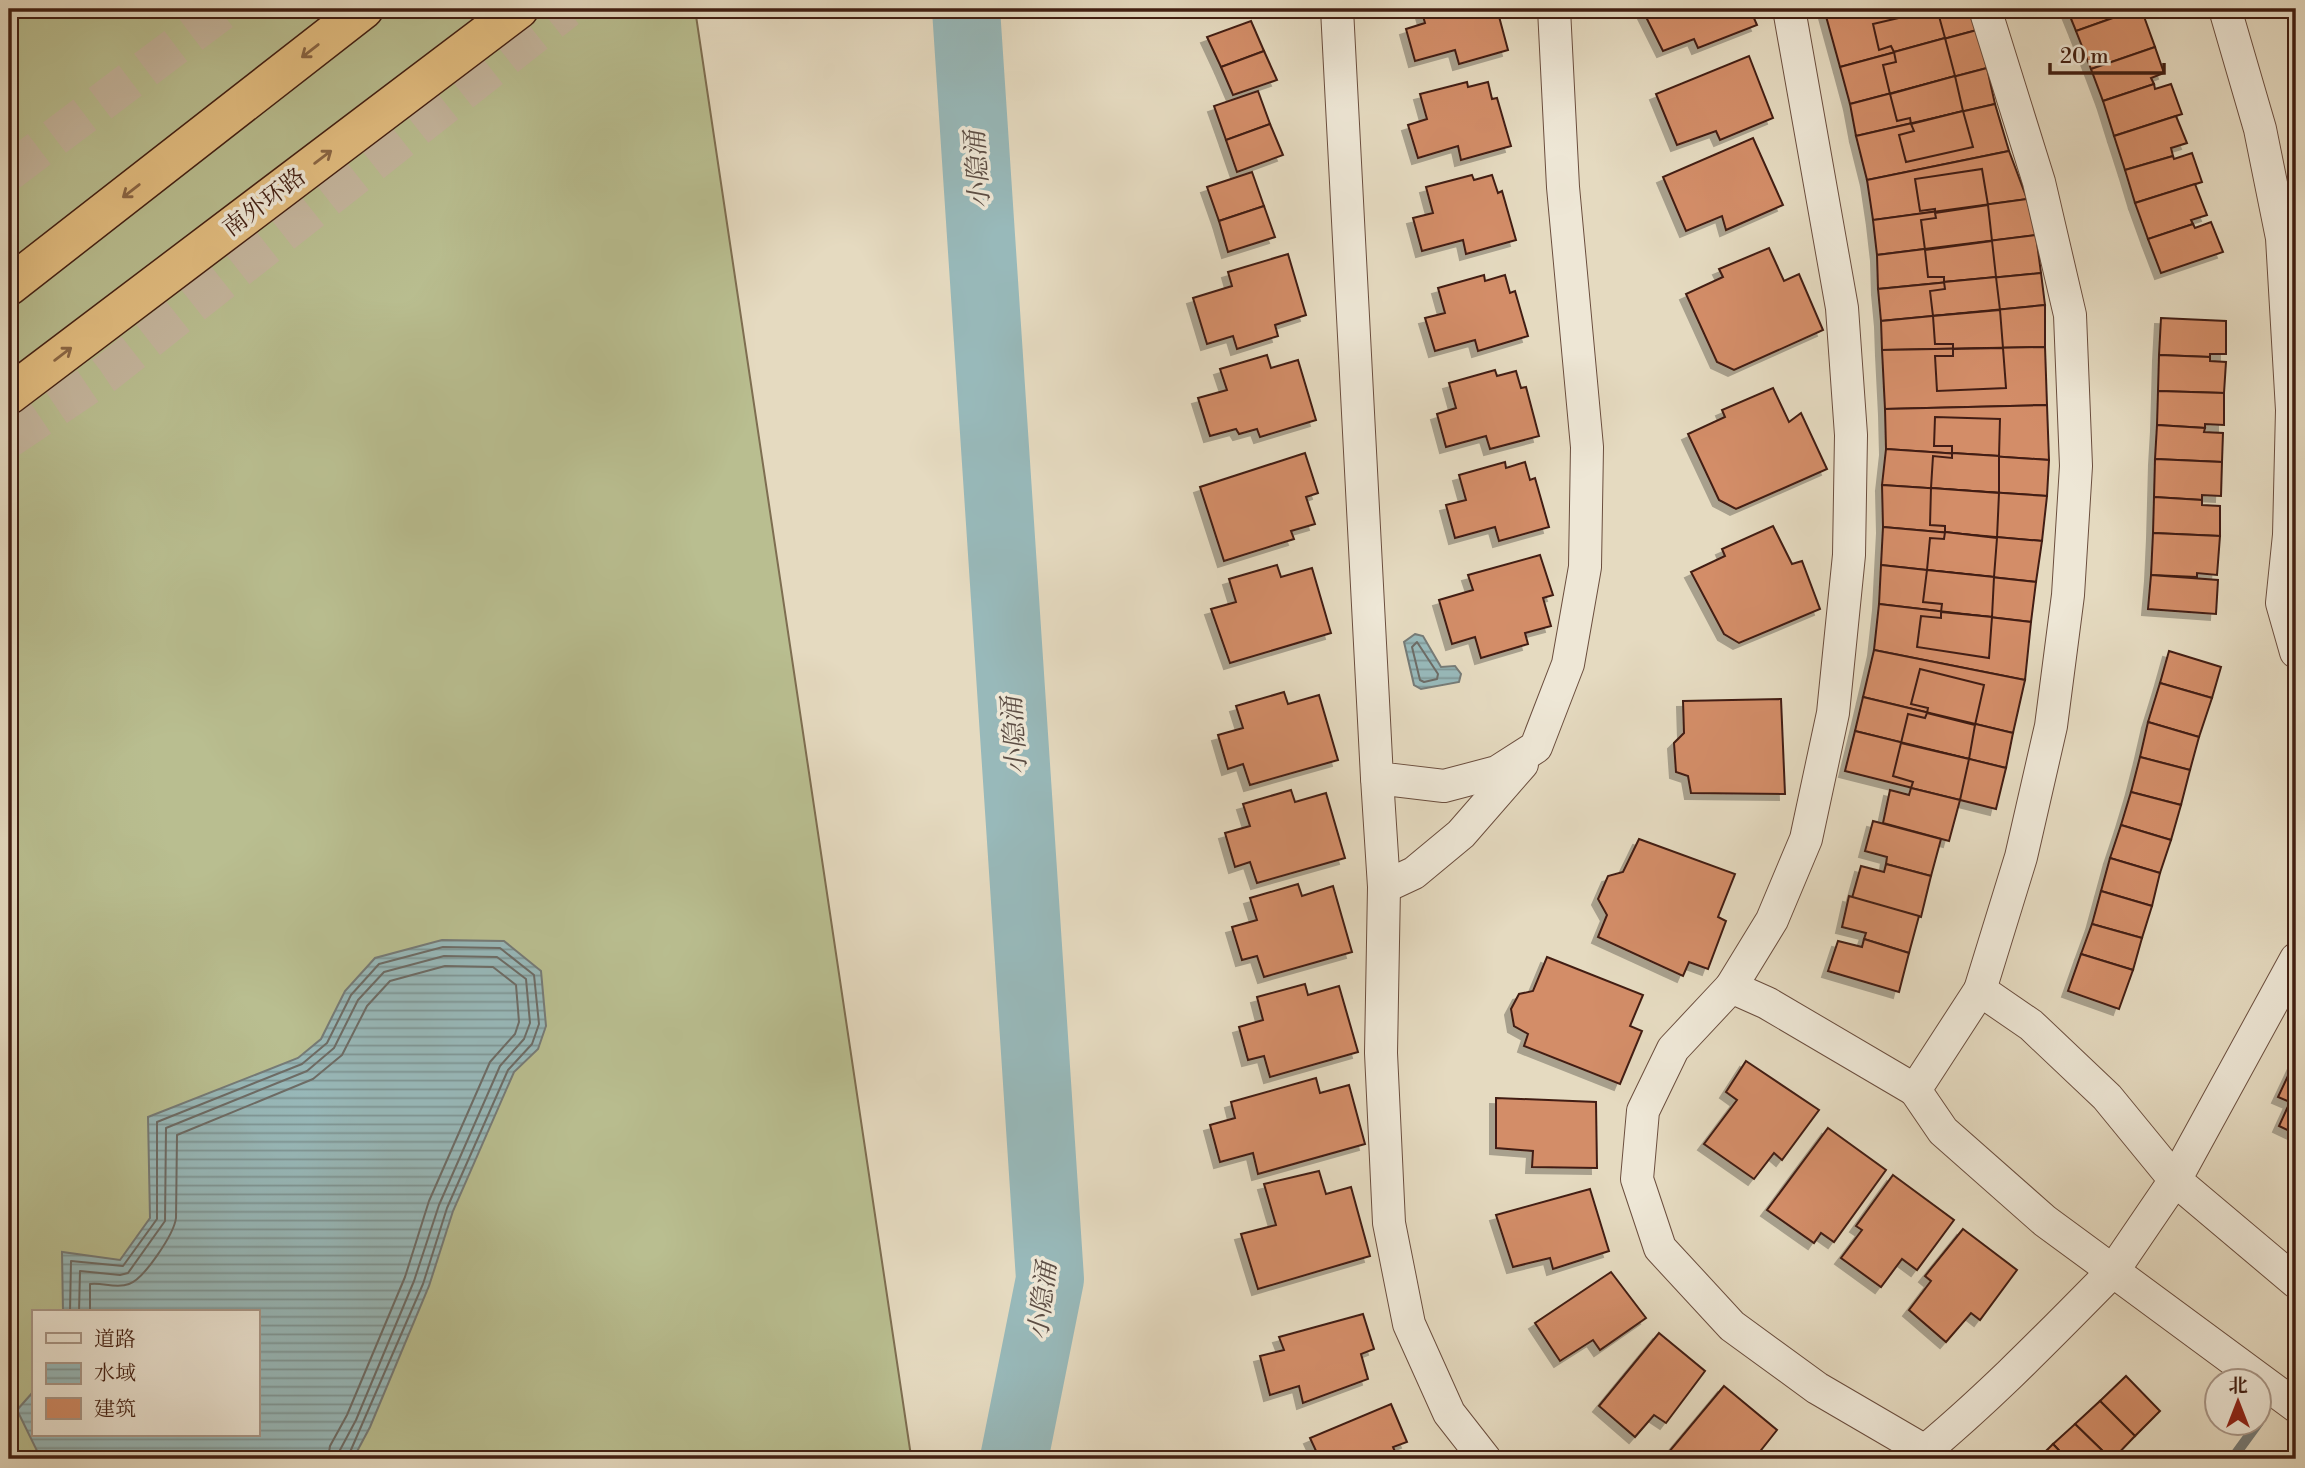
<svg xmlns="http://www.w3.org/2000/svg" width="2305" height="1468" viewBox="0 0 2305 1468" font-family="'Libre Bodoni','Noto Serif SC',serif">
  <style>
    .grass { fill: #b9be90; stroke: #7e6e51; stroke-width: 2; fill-rule: evenodd }
    .water { fill: url(#water-rules); stroke: #767b77; stroke-width: 2 }
    .lines { fill: none; stroke-linecap: round; stroke-linejoin: round }
    .shore { stroke: #6d6c66; stroke-width: 2 }
    .stream { stroke: #767b77; stroke-width: 10 }
    .river { stroke: #98b9ba; stroke-width: 68 }
    .building { fill: #d38d68; stroke: #421f12; stroke-width: 2; filter: url(#shadow) }
    .highway-tunnel { stroke: #c4b59d; stroke-width: 38; stroke-dasharray: 38 19; stroke-linecap: butt }
    .street-casing { stroke: #6b4e3e; stroke-width: 34 }
    .highway-casing { stroke: #421f12; stroke-width: 41 }
    .street { stroke: #eee7d6; stroke-width: 32 }
    .highway { stroke: #e2bd80; stroke-width: 38 }
    .oneway { stroke: #8a6644 }
    .labels { text-anchor: middle; stroke-width: 7; stroke-linejoin: round; paint-order: stroke }
    .street-label { font-size: 24px; fill: #421f12; stroke: #eee7d6 }
    .water-label { font-size: 26px; font-style: italic; fill: #5c4d44; stroke: #eee7d6 }
  </style>
  <defs>
    <pattern id="water-rules" width="6" height="5" patternUnits="userSpaceOnUse" patternTransform="scale(1.75)"><rect width="6" height="5" fill="#98b9ba"/><path d="M0 2.5h6" fill="none" stroke="#7e9696"/></pattern>
    <filter id="shadow"><feDropShadow dx="-6" dy="6" stdDeviation="0" flood-color="#0004"/></filter>
  </defs>
  <rect width="100%" height="100%" fill="#e5dac0"/>
  <filter id="stains"><feTurbulence type="fractalNoise" baseFrequency=".00286" numOctaves="4"/><feColorMatrix values="0 0 0 0 .2 0 0 0 0 .09 0 0 0 0 .02 0 0 0 .5 -.17"/></filter>
  <radialGradient id="worn" r=".72"><stop offset=".6" stop-color="#630" stop-opacity="0"/><stop offset="1" stop-color="#630" stop-opacity=".3"/></radialGradient>
  <!-- grass -->
  <path class="grass" d="M9 9H695L911 1456 907 1459H9ZM33 1312H257V1435H33Z"/>
  <!-- water -->
  <g class="water">
    <path d="M1415 634 1423 636 1441 667 1455 666 1461 674 1459 682 1421 689 1414 685 1404 642Z"/>
    <path d="M442 940 504 941 541 971 546 1026 538 1049 514 1072 453 1211 429 1286 370 1427 353 1459H41L17 1410 33 1392V1435H257V1312H63L62 1252 120 1260 150 1218 148 1117 298 1058 321 1039 345 991 375 958Z"/>
  </g>
  <g class="lines">
    <!-- shore -->
    <g class="shore">
      <path d="M1417 642 1438 674 1437 679 1424 682 1420 680 1412 647Z"/>
      <path d="M70 1312 71 1261 123 1266 157 1219V1122L302 1064 327 1043 351 995 379 964 443 947 500 948 534 975 539 1024 532 1044 508 1070 447 1208 423 1284 347 1459"/>
      <path d="M79 1312 80 1271 120 1275 128 1273 165 1221 166 1128 307 1071 334 1048 358 1000 384 972 444 956 497 957 526 979 530 1023 524 1039 500 1066 439 1205 414 1281 356 1420 340 1450 338 1459"/>
      <path d="M90 1312V1284C102 1282 116 1289 129 1284 144 1279 174 1234 176 1218L177 1135 313 1079 342 1055 367 1006 390 981 445 966 493 967 516 985 519 1022 515 1034 490 1062 429 1201 405 1277 347 1415 330 1446 328 1459"/>
    </g>
    <!-- stream -->
    <path class="stream" d="M2232 1459 2259 1422"/>
    <!-- river -->
    <path class="river" d="M966 9 1050 1279 1014 1459"/>
  </g>
  <!-- building -->
  <g class="building">
    <path d="M1421 9H1497L1508 50 1459 64 1455 50 1415 61 1406 29 1425 23Z"/>
    <path d="M1642 9H1750L1757 25 1698 48 1694 39 1663 51Z"/>
    <path d="M1824 9H1971L1977 30 1840 67Z"/>
    <path d="M1937 9 1945 38 1894 52 1891 46 1879 50 1873 24Z"/>
    <path d="M2067 9H2123L2124 14 2076 31Z"/>
    <path d="M2142 11 2155 47 2091 69 2076 31 2124 14 2126 16Z"/>
    <path d="M1251 21 1264 51 1221 67 1207 37Z"/>
    <path d="M1977 30 1987 68 1850 104 1840 67Z"/>
    <path d="M1945 38 1955 76 1890 94 1883 65 1896 62 1894 52Z"/>
    <path d="M2155 47 2164 73 2151 78 2154 84 2103 101 2091 69Z"/>
    <path d="M1264 51 1277 80 1233 95 1221 67Z"/>
    <path d="M1749 56 1773 118 1720 140 1716 131 1677 145 1656 94Z"/>
    <path d="M1987 68 1995 104 1856 136 1850 104Z"/>
    <path d="M1955 76 1963 111 1911 124 1910 118 1897 121 1890 94Z"/>
    <path d="M1467 82 1468 87 1488 82 1492 99 1497 98 1511 146 1461 160 1458 146 1418 158 1408 125 1427 119 1420 94Z"/>
    <path d="M2154 84 2155 89 2171 84 2182 114 2114 136 2103 101Z"/>
    <path d="M1258 91 1270 124 1226 140 1214 106Z"/>
    <path d="M1995 104 2009 151 1867 180 1856 136Z"/>
    <path d="M1963 111 1973 147 1906 162 1899 135 1914 131 1911 124Z"/>
    <path d="M2176 116 2187 143 2171 148 2173 156 2125 170 2114 136Z"/>
    <path d="M1270 124 1283 155 1237 172 1226 140Z"/>
    <path d="M1753 138 1783 205 1726 230 1722 216 1686 231 1663 177Z"/>
    <path d="M2009 151 2027 199 1873 220 1867 180Z"/>
    <path d="M2192 153 2202 182 2135 203 2125 170 2173 156 2174 159Z"/>
    <path d="M1982 169 1988 205 1935 213V209L1920 211 1915 179Z"/>
    <path d="M1252 172 1264 206 1219 221 1207 187Z"/>
    <path d="M1472 175 1474 180 1492 175 1498 193 1502 191 1516 240 1466 254 1463 240 1422 251 1413 218 1433 213 1426 187Z"/>
    <path d="M2195 184 2207 215 2191 220 2193 224 2148 239 2135 203Z"/>
    <path d="M2027 199 2036 235 1877 255 1873 220Z"/>
    <path d="M1988 205 1992 241 1925 250 1921 220 1936 218 1935 213Z"/>
    <path d="M1264 206 1275 237 1228 252 1219 221Z"/>
    <path d="M2211 222 2223 252 2161 273 2148 239 2193 224 2195 228Z"/>
    <path d="M2036 235 2041 273 1878 289 1877 255Z"/>
    <path d="M1992 241 1996 277 1944 282V277H1928L1925 250Z"/>
    <path d="M1769 248 1784 281 1799 274 1823 330 1734 370 1717 362 1686 294 1723 277 1719 269Z"/>
    <path d="M1288 254 1306 315 1275 325 1278 336 1237 349 1233 336 1207 344 1193 298 1232 286 1228 272Z"/>
    <path d="M2041 273 2045 305 1881 321 1878 289Z"/>
    <path d="M1484 275 1485 281 1505 275 1510 293 1515 291 1528 336 1478 351 1475 340 1435 351 1425 318 1445 313 1438 288Z"/>
    <path d="M1996 277 2000 310 1933 316 1930 291 1945 289 1944 282Z"/>
    <path d="M2045 305V347L1882 350 1881 321Z"/>
    <path d="M2000 310 2003 348 1953 349V344H1935L1933 316Z"/>
    <path d="M2161 318 2226 321V354H2210V357L2159 355Z"/>
    <path d="M2045 347 2047 405 1885 409 1882 350Z"/>
    <path d="M2003 348 2006 388 1937 391 1935 356H1953V349Z"/>
    <path d="M1267 355 1271 368 1298 360 1316 420 1260 437 1257 429 1239 434 1236 429 1210 436 1198 398 1227 390 1220 369Z"/>
    <path d="M2159 355 2210 357V361L2226 362 2224 393 2158 391Z"/>
    <path d="M1495 370 1497 376 1516 371 1521 388 1526 387 1539 436 1490 449 1486 436 1446 447 1437 414 1456 408 1449 383Z"/>
    <path d="M1773 388 1789 422 1801 413 1827 469 1736 509 1719 500 1688 434 1725 417 1722 410Z"/>
    <path d="M2158 391 2224 393V425L2205 424V428L2157 425Z"/>
    <path d="M2047 405 2049 460 1886 449 1885 409Z"/>
    <path d="M1935 417 2000 419 1999 456 1952 453V446H1934Z"/>
    <path d="M2157 425 2205 428 2204 432 2223 433 2222 462 2155 459Z"/>
    <path d="M1886 449 2049 460 2047 496 1882 485Z"/>
    <path d="M1305 453 1318 493 1306 497 1315 524 1291 531 1294 539 1224 561 1200 487Z"/>
    <path d="M1952 453 1999 456V493L1931 488 1933 456 1952 458Z"/>
    <path d="M2155 459 2222 462 2221 496 2202 495V500L2154 497Z"/>
    <path d="M1505 462 1506 468 1525 462 1530 480 1535 478 1549 527 1499 541 1495 527 1455 538 1446 505 1466 500 1459 475Z"/>
    <path d="M1882 485 2047 496 2042 541 1883 527Z"/>
    <path d="M1931 488 1999 493 1997 538 1945 532V526L1930 525Z"/>
    <path d="M2154 497 2202 500V505L2220 506V536L2153 533Z"/>
    <path d="M1773 526 1792 564 1802 561 1820 609 1739 643 1724 634 1691 572 1725 556 1722 549Z"/>
    <path d="M1883 527 2042 541 2036 582 1881 565Z"/>
    <path d="M1945 532 1997 538 1994 577 1927 570 1930 538 1944 539Z"/>
    <path d="M2153 533 2220 536 2217 575 2197 573V577L2151 575Z"/>
    <path d="M1540 555 1553 595 1543 598 1551 626 1525 633 1528 644 1481 658 1475 637 1452 644 1439 600 1473 590 1468 575Z"/>
    <path d="M1277 565 1281 577 1312 568 1331 633 1230 663 1211 609 1236 602 1229 579Z"/>
    <path d="M1881 565 2036 582 2031 622 1879 604Z"/>
    <path d="M1927 570 1994 577 1992 617 1941 612 1942 604 1923 602Z"/>
    <path d="M2151 575 2218 580 2216 614 2148 609Z"/>
    <path d="M1879 604 2031 622 2025 680 1874 650Z"/>
    <path d="M1941 612 1992 617 1989 658 1917 647 1921 616 1941 618Z"/>
    <path d="M1874 650 2025 680 2013 733 1863 697Z"/>
    <path d="M2169 651 2221 667 2212 698 2160 683Z"/>
    <path d="M1920 669 1984 685 1975 725 1927 713 1928 708 1911 704Z"/>
    <path d="M2160 683 2212 698 2199 737 2148 722Z"/>
    <path d="M1284 692 1288 704 1319 695 1338 760 1250 785 1243 764 1228 769 1218 735 1243 728 1236 706Z"/>
    <path d="M1863 697 2013 733 2006 768 1855 731Z"/>
    <path d="M1781 699 1785 794 1691 793 1688 776 1676 772 1674 743 1684 733 1683 701Z"/>
    <path d="M1927 713 1975 725 1969 759 1901 743 1908 714 1925 718Z"/>
    <path d="M2148 722 2199 737 2190 770 2140 757Z"/>
    <path d="M1855 731 2006 768 1996 809 1845 771Z"/>
    <path d="M1901 743 1969 759 1960 800 1911 788 1913 782 1893 776Z"/>
    <path d="M2140 757 2190 770 2181 805 2131 792Z"/>
    <path d="M1911 788 1960 800 1949 841 1883 823 1890 790 1909 795Z"/>
    <path d="M1291 790 1295 802 1326 793 1345 858 1257 883 1250 862 1235 867 1225 833 1250 826 1243 804Z"/>
    <path d="M2131 792 2181 805 2171 840 2121 825Z"/>
    <path d="M1873 821 1941 839 1931 876 1886 864 1887 857 1865 851Z"/>
    <path d="M2121 825 2171 840 2160 873 2110 858Z"/>
    <path d="M1639 839 1735 874 1718 917 1726 921 1708 969 1689 962 1683 976 1598 937 1607 915 1598 899 1608 876 1623 872Z"/>
    <path d="M2110 858 2160 873 2152 906 2101 891Z"/>
    <path d="M1886 864 1931 876 1921 917 1852 898 1861 866 1884 872Z"/>
    <path d="M1298 884 1302 896 1333 886 1352 952 1264 977 1257 956 1242 960 1232 927 1257 920 1250 898Z"/>
    <path d="M2101 891 2152 906 2142 938 2092 924Z"/>
    <path d="M1849 896 1919 916 1909 953 1864 939 1866 933 1842 927Z"/>
    <path d="M2092 924 2142 938 2133 970 2081 954Z"/>
    <path d="M1864 939 1909 953 1899 992 1828 971 1838 941 1862 947Z"/>
    <path d="M2081 954 2133 970 2119 1009 2068 991Z"/>
    <path d="M1547 957 1643 995 1630 1026 1642 1031 1620 1084 1524 1046 1528 1034 1514 1026 1511 1009 1519 994 1533 991Z"/>
    <path d="M1305 984 1308 995 1339 986 1358 1052 1270 1077 1264 1056 1248 1060 1239 1027 1263 1020 1257 997Z"/>
    <path d="M1746 1061 1819 1110 1782 1160 1774 1153 1754 1179 1704 1144 1737 1100 1726 1092Z"/>
    <path d="M2295 1061 2296 1062V1134L2279 1126 2290 1102 2278 1097Z"/>
    <path d="M1316 1078 1320 1093 1349 1085 1365 1144 1258 1174 1253 1153 1220 1162 1210 1125 1235 1118 1231 1102Z"/>
    <path d="M1496 1098 1596 1102 1597 1168 1532 1167 1533 1151 1496 1148Z"/>
    <path d="M1828 1128 1886 1170 1834 1242 1821 1233 1814 1243 1767 1210Z"/>
    <path d="M1319 1171 1326 1194 1351 1187 1370 1256 1258 1289 1241 1234 1276 1225 1264 1184Z"/>
    <path d="M1893 1175 1954 1220 1917 1270 1902 1259 1881 1287 1841 1258 1862 1230 1856 1226Z"/>
    <path d="M1590 1189 1609 1251 1553 1269 1550 1258 1513 1267 1496 1215Z"/>
    <path d="M1963 1229 2017 1270 1980 1320 1971 1313 1946 1342 1909 1310 1931 1281 1925 1276Z"/>
    <path d="M1611 1272 1646 1318 1600 1350 1593 1340 1560 1361 1535 1323Z"/>
    <path d="M1363 1314 1374 1349 1361 1354 1368 1379 1303 1403 1299 1386 1270 1395 1260 1356 1284 1350 1279 1337Z"/>
    <path d="M1659 1333 1705 1371 1666 1423 1654 1415 1635 1437 1599 1406Z"/>
    <path d="M2126 1376 2160 1411 2135 1436 2100 1401Z"/>
    <path d="M1724 1386 1777 1430 1754 1459H1663Z"/>
    <path d="M2100 1401 2135 1436 2113 1459H2111L2075 1424Z"/>
    <path d="M1391 1404 1407 1442 1393 1447 1398 1459H1304L1317 1453 1310 1438Z"/>
    <path d="M2075 1424 2111 1459H2067L2053 1444Z"/>
    <path d="M2053 1444 2067 1459H2038Z"/>
  </g>
  <g class="lines">
    <!-- highway-tunnel -->
    <g class="highway-tunnel">
      <path d="M9 172 225 9"/>
      <path d="M9 439 104 375 567 9"/>
    </g>
    <defs>
      <g id="street">
        <path d="M1337 9 1377 778 1444 786 1497 772 1536 747 1568 664 1585 567 1587 447 1563 187 1554 9"/>
        <path d="M2225 9 2260 129 2282 238 2292 410 2289 535 2282 603 2296 652"/>
        <path d="M1377 778 1384 887 1414 873 1461 834 1522 764"/>
        <path d="M1384 887 1381 1053 1389 1223 1409 1324 1449 1413 1485 1459"/>
        <path d="M2296 959 2175 1180 2296 1282"/>
        <path d="M1731 987 1772 920 1806 839 1833 713 1849 555 1851 435 1842 308 1789 9"/>
        <path d="M1980 990 2021 857 2051 726 2068 595 2076 466 2070 315 2039 182 1985 9"/>
        <path d="M1980 990 2031 1025 2107 1097 2175 1180 2113 1271 2045 1221 1943 1131 1915 1090Z"/>
        <path d="M1915 1090 1767 1003 1731 987 1673 1049 1643 1111 1637 1179 1660 1248 1732 1326 1817 1388 1925 1451"/>
        <path d="M1915 1459C1985 1402 2049 1336 2113 1271L2296 1406"/>
      </g>
      <g id="highway">
        <path d="M9 286 364 9"/>
        <path d="M9 395 519 9"/>
      </g>
    </defs>
    <!-- street casing -->
    <use href="#street" class="street-casing"/>
    <!-- highway casing -->
    <use href="#highway" class="highway-casing"/>
    <!-- street -->
    <use href="#street" class="street"/>
    <!-- highway -->
    <use href="#highway" class="highway"/>
  </g>
  <!-- one-way arrows -->
  <defs><path id="oneway-shaft" d="M-6 0H5M1.5-3L5.5 0L1.5 3" fill="none" stroke-width="1.6" stroke-linecap="round" stroke-linejoin="round" transform="scale(1.75)"/></defs>
  <g class="oneway">
    <use href="#oneway-shaft" transform="translate(310 51) rotate(142)"/>
    <use href="#oneway-shaft" transform="translate(323 157) rotate(-37)"/>
    <use href="#oneway-shaft" transform="translate(131 191) rotate(142)"/>
    <use href="#oneway-shaft" transform="translate(63 354) rotate(-37)"/>
  </g>
  <g class="labels">
    <!-- street labels -->
    <g class="street-label">
      <text transform="translate(264 202) rotate(-37)" y="8">南外环路</text>
    </g>
    <!-- water labels -->
    <g class="water-label">
      <text transform="translate(977 170) rotate(-94)" y="9">小隐涌</text>
      <text transform="translate(1014 736) rotate(-94)" y="9">小隐涌</text>
      <text transform="translate(1042 1301) rotate(-83)" y="9">小隐涌</text>
    </g>
  </g>
  <!-- margin -->
  <rect width="2305" height="1468" fill="none" stroke="#e5dac0" stroke-width="35"/>
  <rect x="10" y="10" width="2284" height="1447" fill="none" stroke="#421f12" stroke-width="3.5"/>
  <rect x="18" y="18" width="2270" height="1433" fill="none" stroke="#421f12" stroke-width="2"/>
  <!-- legend -->
  <rect x="32" y="1310" width="228" height="126" fill="#eee7d6" stroke="#a99788" stroke-width="2"/>
  <rect x="46" y="1333" width="35" height="10" fill="#eee7d6" stroke="#a99788" stroke-width="2"/>
  <text x="94" y="1346" font-size="21" fill="#421f12">道路</text>
  <rect x="46" y="1363" width="35" height="21" fill="url(#water-rules)" stroke="#a99788" stroke-width="2"/>
  <text x="94" y="1380" font-size="21" fill="#421f12">水域</text>
  <rect x="46" y="1398" width="35" height="21" fill="#d38d68" stroke="#a99788" stroke-width="2"/>
  <text x="94" y="1416" font-size="21" fill="#421f12">建筑</text>
  <!-- north arrow -->
  <g transform="translate(2238 1402)"><circle r="33" fill="#eee7d6" stroke="#a99788" stroke-width="2"/>
  <path d="M0-5L12 26L0 18L-12 26Z" fill="#8f2418"/>
  <text y="-10" font-size="19" font-weight="bold" text-anchor="middle" fill="#421f12">北</text>
  </g>
  <!-- scale -->
  <path d="M2050 63v10h114v-10" fill="none" stroke="#421f12" stroke-width="3.5"/>
  <text x="2060" y="63" font-size="21" fill="#421f12" stroke="#eee7d6" stroke-width="5" paint-order="stroke">20 m</text>
  <rect width="100%" height="100%" filter="url(#stains)"/>
  <rect width="100%" height="100%" fill="url(#worn)"/>
</svg>
